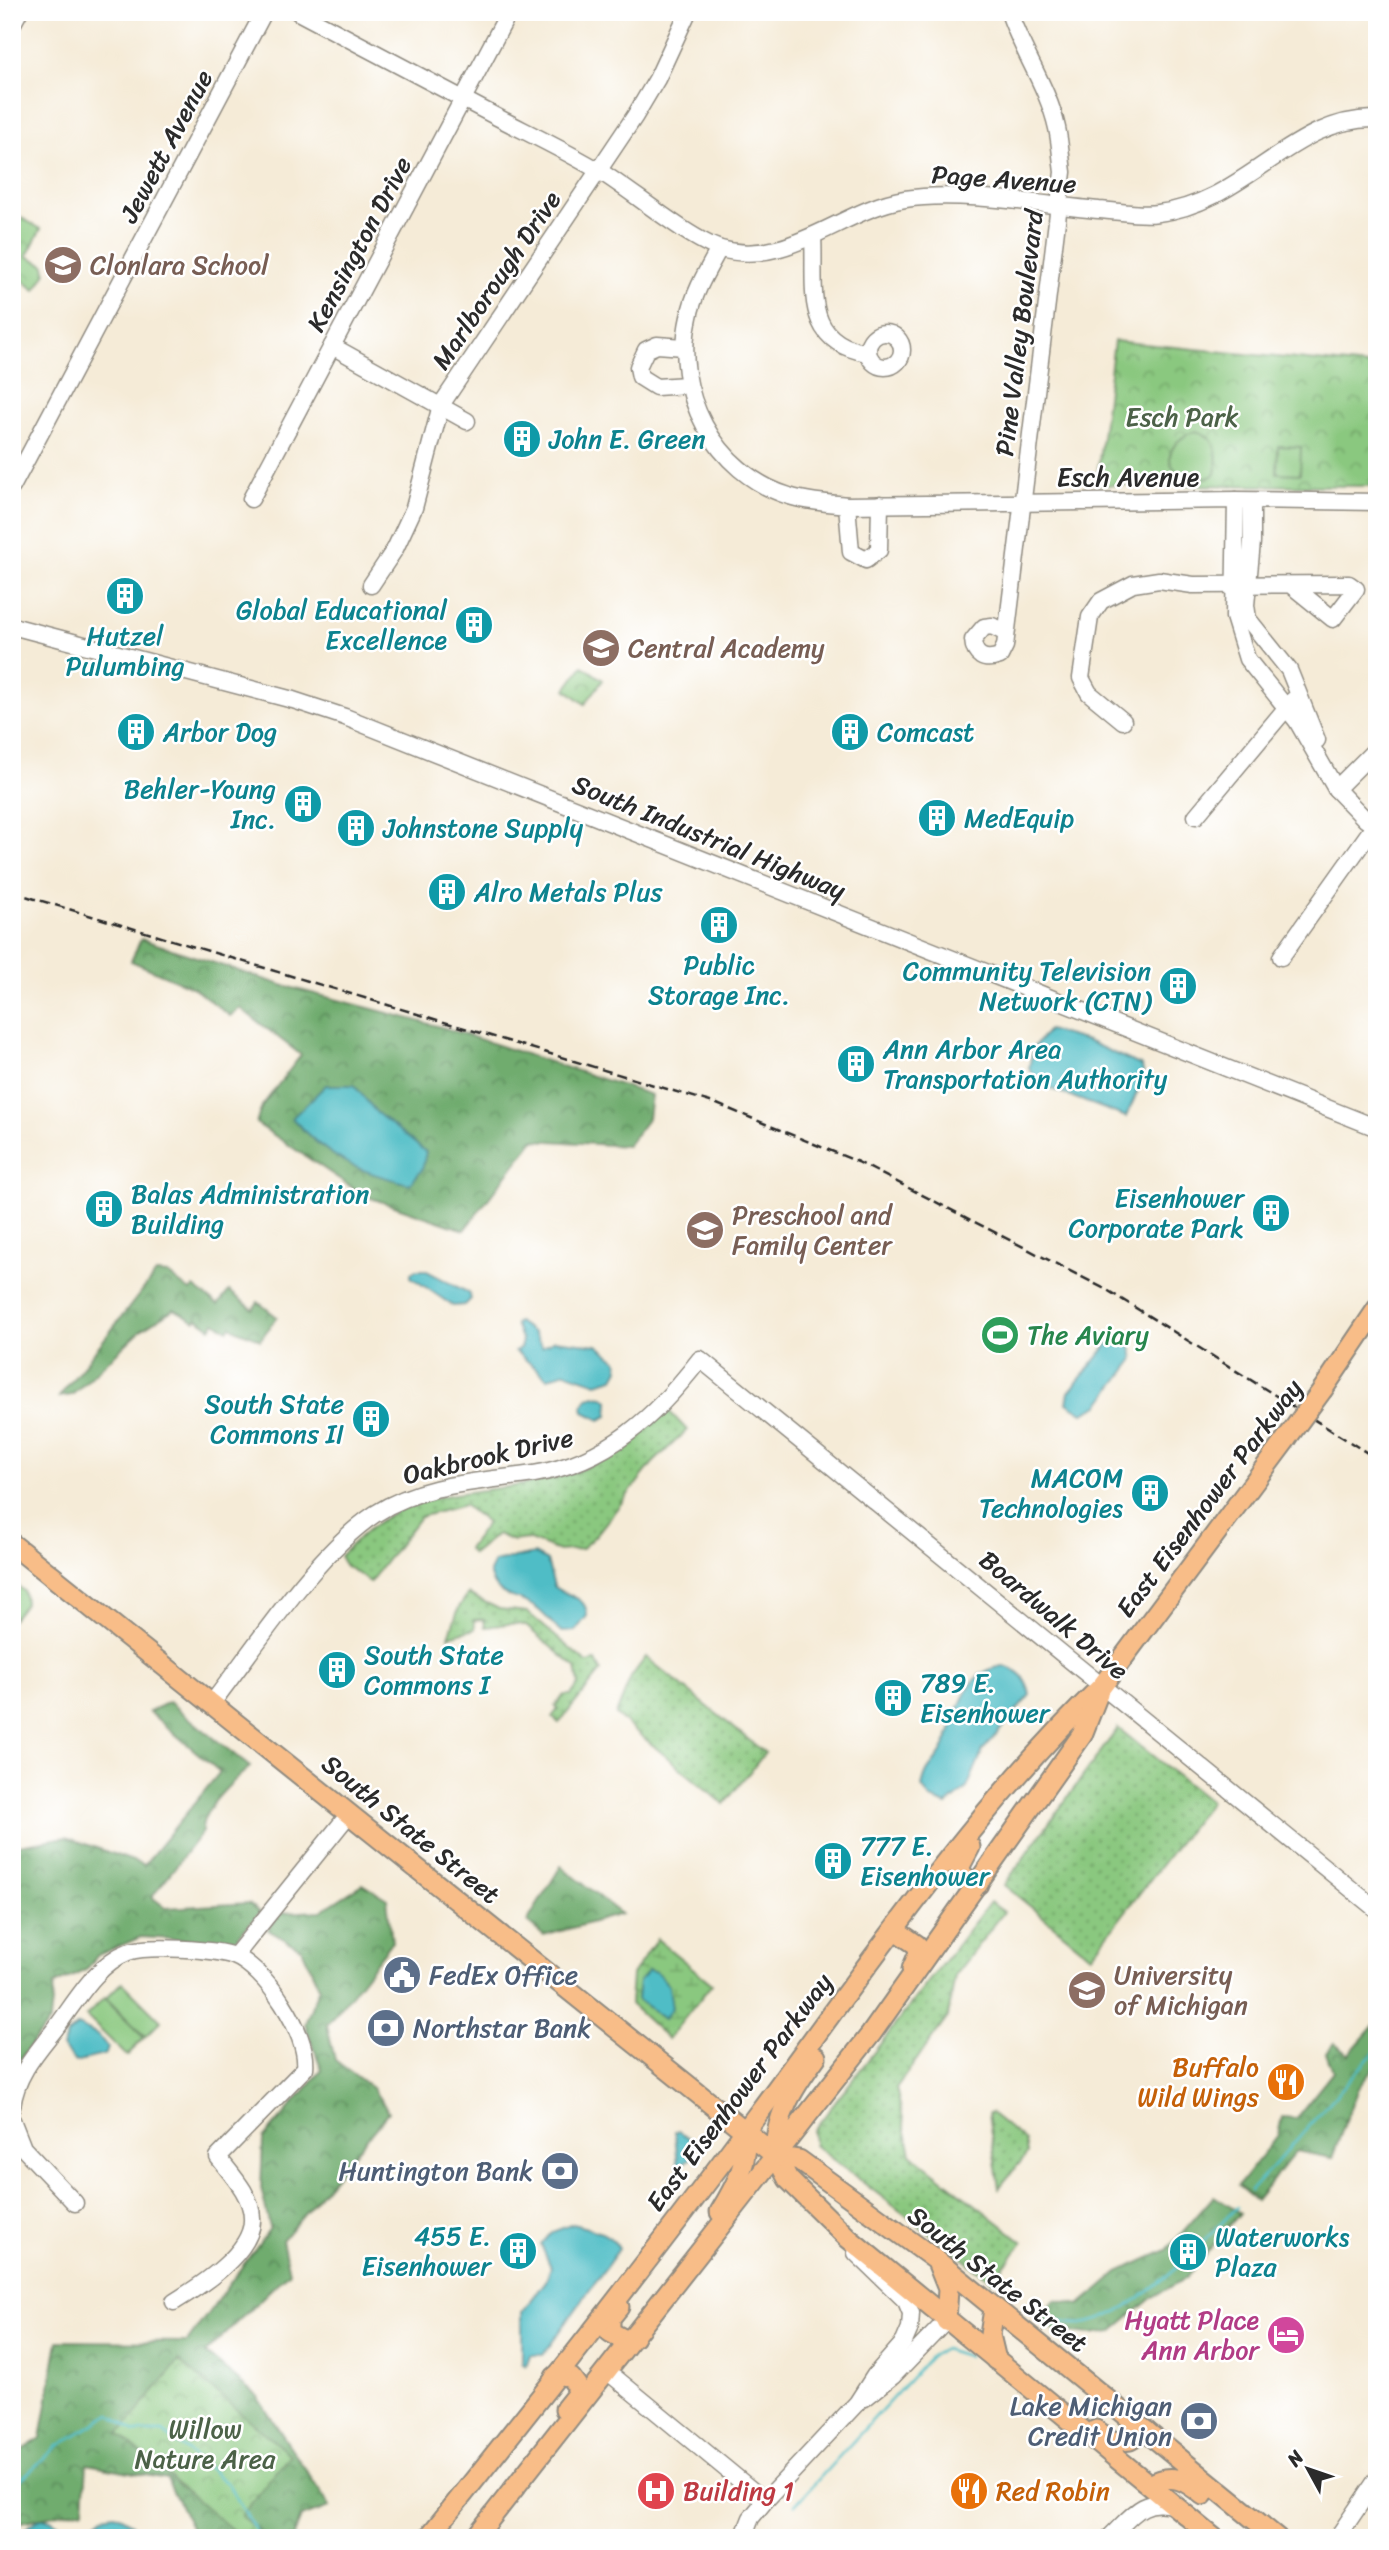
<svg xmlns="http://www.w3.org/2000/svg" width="1389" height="2550" font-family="Sriracha,sans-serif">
<defs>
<pattern id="grass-dots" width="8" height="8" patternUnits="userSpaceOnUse" patternTransform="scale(1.75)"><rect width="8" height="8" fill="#8ac87f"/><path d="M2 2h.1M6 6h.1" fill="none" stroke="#71a368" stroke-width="1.8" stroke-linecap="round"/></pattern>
<pattern id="forest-crowns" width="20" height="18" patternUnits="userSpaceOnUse" patternTransform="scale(1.75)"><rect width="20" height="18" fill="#6fac6e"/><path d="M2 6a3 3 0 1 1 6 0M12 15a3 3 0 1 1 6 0" fill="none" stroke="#5b8c5b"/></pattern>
<pattern id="wetland-marsh" width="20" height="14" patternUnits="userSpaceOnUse" patternTransform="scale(1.75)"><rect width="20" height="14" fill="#8ac87f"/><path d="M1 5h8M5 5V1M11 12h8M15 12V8" fill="none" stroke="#71a368"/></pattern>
<pattern id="park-crowns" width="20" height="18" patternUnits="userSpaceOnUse" patternTransform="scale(1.75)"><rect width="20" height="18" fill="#8ac87f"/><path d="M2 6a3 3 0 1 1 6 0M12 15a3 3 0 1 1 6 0" fill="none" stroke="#71a368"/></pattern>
</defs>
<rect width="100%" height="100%" fill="#fff"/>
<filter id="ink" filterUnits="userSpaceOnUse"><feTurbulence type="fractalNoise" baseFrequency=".0143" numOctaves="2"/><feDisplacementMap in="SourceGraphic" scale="14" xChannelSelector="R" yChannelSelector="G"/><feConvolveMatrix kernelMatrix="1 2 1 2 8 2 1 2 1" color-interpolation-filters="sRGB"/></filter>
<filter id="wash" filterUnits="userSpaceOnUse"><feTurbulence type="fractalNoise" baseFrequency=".00686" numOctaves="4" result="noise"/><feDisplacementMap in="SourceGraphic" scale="28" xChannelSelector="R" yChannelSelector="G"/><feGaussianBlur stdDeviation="1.57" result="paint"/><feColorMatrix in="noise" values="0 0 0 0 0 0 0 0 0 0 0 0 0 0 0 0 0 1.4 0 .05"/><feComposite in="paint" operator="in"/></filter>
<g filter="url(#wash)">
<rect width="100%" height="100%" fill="#f5ebd7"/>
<g fill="url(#grass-dots)" stroke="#5a7a55" stroke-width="2">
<path d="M667,1409l20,21 -34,33 -57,72 -15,14 -22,2 -32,-12 -14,2 -16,-7 -25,20 -4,-5 19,-26 -23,-18 -44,12 -50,65 -25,-17 -5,-9c19,-19 38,-37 63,-48 44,-18 91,-17 136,-26 50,-10 94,-36 128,-73z"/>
<path d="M468,1594l31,15 28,3 60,51 9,-2 5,10 -42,52 -7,-6 6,-8 -3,-3 9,-11h7l8,-11 -3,-16 -50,-42c-14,-5 -27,0 -41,1l-1,-8 -10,1 1,9 -26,7 10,-29z"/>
<path d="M646,1657l119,96 -41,51 -108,-89 15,-38z"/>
<path d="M1118,1728l92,74 -119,154 -87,-71z"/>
<path d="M990,1902l14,10 -49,63 -7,42 -52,71 15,66 112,88 -31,39 -178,-136 -1,-14z"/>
<path d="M991,2113l34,28 2,13 -28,34 -11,-74z"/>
</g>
<g fill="url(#forest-crowns)" stroke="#4d6c4c" stroke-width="2">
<path d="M141,939l144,47 160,42 206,67 -3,23 -21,28 -93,-6 -70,90 -99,-34 -109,-73 6,-17 39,-51 -61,-47 -10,8 -36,-28 -63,-27z"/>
<path d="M156,1273l12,1 22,17 4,-4 24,18 11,-14 24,18 5,-7 19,15 -17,23c-10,-7 -20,-6 -29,-14l-3,4 -13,-8 -4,6 -14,-10 -2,3 -21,-12 -33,21 -69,65 -13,2z"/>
<path d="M169,1702l81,65c-16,13 -50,43 -48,65l-50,65 14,11 83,-5 11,9 -27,31 -92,-6 -43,18 -12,15 -32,15 -4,35 -38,50v-224l54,-9 78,28 76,-93 -71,-60z"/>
<path d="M561,1866l60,48 -77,22 -17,-14z"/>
<path d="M363,1884l24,15 5,43 -65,83 8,35 37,28 17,24 -107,128 7,32 -84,81 51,42 74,112 -29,10 -8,21h-97l-29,-59 -80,-15 -3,45 -63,13 -9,9v-75l29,-18 17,-97 129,1 83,-114 -9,-40 2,-49 59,-69 -17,-46 14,-37 -17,-38 -34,-19 13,-17 40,-2z"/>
<path d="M1377,2022v42l-19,24 -26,70 -36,-7 -40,50 -18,-15 40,-51 4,-18 14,1 37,-46 -7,-19 8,-10 14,12z"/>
<path d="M1214,2196l26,17 -54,65 -33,19 -41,34 -20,3 -37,-3 -14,-15 14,-16 25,5 38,-33 49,-22z"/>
</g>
<path fill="url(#wetland-marsh)" stroke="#5a7a55" stroke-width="2" d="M657,1939l55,45 -44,55 -38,-35 2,-29z"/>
<g fill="url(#park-crowns)" stroke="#5a7a55" stroke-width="2">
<path d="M13,213l28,16 -14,27 18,9 1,8 -11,17 -23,-18z"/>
<path d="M1114,341l263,26v119l-281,-1z"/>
<path d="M583,666l20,14 -18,24 -19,-15z"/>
<path d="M179,2361l111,94 -49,61 26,22h-25l-123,-104z"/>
</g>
<g fill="#8ac87f" stroke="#5a7a55" stroke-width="2">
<path d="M1196,431c21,5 23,24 19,43l-7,4 -27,-4c-24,-15 -4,-38 15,-43z"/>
<path d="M1278,446l23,1 -1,27 -23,-1z"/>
<path d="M12,1582l12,9 1,13 -13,16z"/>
<path d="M122,1982l39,39 -16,16 -39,-39z"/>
<path d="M104,1998l40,40 -17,18 -41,-40z"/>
</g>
<g fill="#4fbdc6" stroke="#3d7478" stroke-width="2">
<path d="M1048,1030l39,11 55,25 2,11 -18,40 -80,-30 -13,-10 -4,-9 4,-20z"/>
<path d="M326,1085h28l22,27 50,40 -4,18 -12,14c-52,-12 -82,-25 -118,-66z"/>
<path d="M416,1270h9l44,23 2,6 -6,6 -12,1 -42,-29v-4z"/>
<path d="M518,1322l16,11 8,14 12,-7 43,5 20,15 2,9 -5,9 -17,5 -32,-11 -17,6 -33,-27 5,-3 2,-7 -7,-17z"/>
<path d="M1115,1336l16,10 3,13 -35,46 -16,8 -16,-10 2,-11z"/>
<path d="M595,1396l9,1 5,5 -1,14 -8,4 -16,-8 -1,-6 5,-8z"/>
<path d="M534,1554l13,7 7,25c12,11 33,9 33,30l-12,15 -13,1c-10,-7 -16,-17 -26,-24 -19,-14 -40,-7 -47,-36l5,-10z"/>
<path d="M1004,1666c16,5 23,12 26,29l-47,55 -16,38 -20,17 -17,-6 -8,-12c4,-19 8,-18 18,-33 21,-32 16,-82 64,-88z"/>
<path d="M648,1970l9,2 12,14 3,22 -8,11 -27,-20 2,-18z"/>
<path d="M78,2025l21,11 9,12 -4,7 -29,7 -13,-15 5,-12z"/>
<path d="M678,2131l12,7 5,9 -4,11 -13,8 -3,-34z"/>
<path d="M573,2224c17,5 38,8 46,25l-76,106h-13l-4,11 -4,-3v-51l24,-31 5,-14 -10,-22 11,-13z"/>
<path d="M114,2514c13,4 22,10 24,24h-124c8,-5 16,-15 24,-18 17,-7 24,16 41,15l24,-19z"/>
</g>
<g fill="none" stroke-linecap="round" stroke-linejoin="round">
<g stroke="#4fbdc6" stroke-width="2.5">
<path d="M1251,2191l126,-142"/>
<path d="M1049,2320c10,1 23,5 33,4 52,-6 120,-81 155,-117"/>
<path d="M12,2487l46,-41 52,-32 25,18h28l65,52 32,54"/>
<path d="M795,2505l136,-149 13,-7 23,7"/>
</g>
</g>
</g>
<g filter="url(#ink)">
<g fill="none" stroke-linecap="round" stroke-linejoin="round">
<defs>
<g id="minor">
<path d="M298,12c66,35 132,70 199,105 35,18 71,35 104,55 31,19 89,68 120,77 67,19 121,-40 184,-50 54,-9 138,6 194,11 20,1 40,6 59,3 87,-10 135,-97 219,-94"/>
<path d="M12,25l7,-13"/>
<path d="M813,236c3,53 -12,106 55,117"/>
<path d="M719,249c-12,22 -25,43 -30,68 -17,73 25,156 100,179 18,6 38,7 58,9l389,-5 141,2"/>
<circle cx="885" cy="350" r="17"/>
<path d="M332,346l135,75"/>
<path d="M684,347l-27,-2 -11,5 -8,17 2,10 16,10 31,-2"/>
<path d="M12,487l252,-475"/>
<path d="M251,499l258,-487"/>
<path d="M1236,500l-2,117 13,42 50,62 39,68 29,30 12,8"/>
<path d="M1252,501v41l-6,63 2,14 41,51 28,70"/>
<path d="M847,505l4,47 15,8 13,-10 1,-46"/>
<path d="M371,585l24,-36 19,-41 27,-103 194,-289 22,-37 31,-67"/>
<path d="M12,626l281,74 52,17 1032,411"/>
<path d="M1004,632l-12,-6 -8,1 -11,13c1,16 11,22 27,16l5,-10 58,-474c-2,-15 -3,-30 -6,-44 -9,-41 -35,-76 -48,-116"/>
<path d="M1123,721l-34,-28 -8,-15 9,-61 11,-16 32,-17 26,-4 34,5 156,-1 7,5 -23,30 -42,-34"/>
<path d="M1336,789l41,-41"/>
<path d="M1196,816l97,-116"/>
<path d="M1281,957l96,-135"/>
<path d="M212,1703c45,-58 103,-149 163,-189 48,-31 104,-32 159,-40 73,-12 122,-58 166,-115l677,551"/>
<path d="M235,1956l114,-142"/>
<path d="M12,2107c4,-32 24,-54 43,-78 20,-26 41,-65 73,-77 19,-7 87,-3 106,4 31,12 75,78 71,112l-87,89c13,17 34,38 34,61 2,34 -52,68 -78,84"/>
<path d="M12,2120l11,28 52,55"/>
<path d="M607,2371l158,130"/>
<path d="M865,2398l28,-22 53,-55"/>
<path d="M1110,2537c21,-20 33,-41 64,-31"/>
<path d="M743,2538l8,-20 14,-17 92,-98 18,-28 29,-33 6,-14 1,-15 -5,-12 -50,-48"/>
<path d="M1337,2538l40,-59"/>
</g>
<g id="major">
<path d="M1323,1389l54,-80"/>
<path d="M12,1544l764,612 12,23 60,59 366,300"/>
<path d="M970,1847l-11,21 5,9 14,7"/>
<path d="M895,1930l22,15 2,8 -7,16"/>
<path d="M776,2156l23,4 137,100 341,278"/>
<path d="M776,2156c-3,-38 18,-69 40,-99"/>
<path d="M720,2212c15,-25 30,-51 25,-80"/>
<path d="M938,2264l10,25 -2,32"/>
<path d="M619,2307l-9,11v14l15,8 9,-3"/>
<path d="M994,2309l-4,26 6,25"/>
<path d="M555,2377l5,-4 11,5 6,8v8l-12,15"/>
<path d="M1096,2430l17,12 17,-2 16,-9"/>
<path d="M1150,2485c22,-13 35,-5 53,10"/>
<path d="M428,2538c113,-141 225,-282 332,-427 106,-143 214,-301 342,-425l185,-248"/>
<path d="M475,2538l396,-504 211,-299 16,-41"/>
</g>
</defs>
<use href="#minor" stroke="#908b81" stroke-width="19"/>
<use href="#major" stroke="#908b81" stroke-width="23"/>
<use href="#minor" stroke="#fff" stroke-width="16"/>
<use href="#major" stroke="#f8bd88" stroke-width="19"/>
<path stroke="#2b2b2b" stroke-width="2.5" stroke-dasharray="10 5" stroke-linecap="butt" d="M12,892l705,212 141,58 249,128 270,169"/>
<defs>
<path id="major-bridge" d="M1287,1438l36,-49"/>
</defs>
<use href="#major-bridge" stroke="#908b81" stroke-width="23" stroke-linecap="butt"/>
<use href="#major-bridge" stroke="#f8bd88" stroke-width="19"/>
</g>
</g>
<defs>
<symbol id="school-disc" viewBox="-11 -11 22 22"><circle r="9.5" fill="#8d6e63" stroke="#fff"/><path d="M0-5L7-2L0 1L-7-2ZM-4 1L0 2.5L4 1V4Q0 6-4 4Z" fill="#fff"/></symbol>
<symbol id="building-disc" viewBox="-11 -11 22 22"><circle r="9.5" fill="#0f9aa8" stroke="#fff"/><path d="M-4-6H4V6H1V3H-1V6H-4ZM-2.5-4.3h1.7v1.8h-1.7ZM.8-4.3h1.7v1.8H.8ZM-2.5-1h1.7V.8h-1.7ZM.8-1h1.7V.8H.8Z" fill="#fff"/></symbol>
<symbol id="stadium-disc" viewBox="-11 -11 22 22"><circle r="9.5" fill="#2e9e5b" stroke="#fff"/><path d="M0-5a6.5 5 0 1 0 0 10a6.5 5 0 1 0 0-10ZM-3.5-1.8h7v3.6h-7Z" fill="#fff"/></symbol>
<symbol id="civic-disc" viewBox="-11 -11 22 22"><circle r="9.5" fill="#5c6f8a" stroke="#fff"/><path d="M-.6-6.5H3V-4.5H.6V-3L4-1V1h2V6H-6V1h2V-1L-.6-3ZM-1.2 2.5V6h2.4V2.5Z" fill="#fff"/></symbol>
<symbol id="university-disc" viewBox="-11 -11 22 22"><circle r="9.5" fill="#8d6e63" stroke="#fff"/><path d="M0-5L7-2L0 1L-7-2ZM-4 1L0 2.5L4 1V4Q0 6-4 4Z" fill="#fff"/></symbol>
<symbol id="bank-disc" viewBox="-11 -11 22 22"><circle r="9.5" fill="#5c6f8a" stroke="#fff"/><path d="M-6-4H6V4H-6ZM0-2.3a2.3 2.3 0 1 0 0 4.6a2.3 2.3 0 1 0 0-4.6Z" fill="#fff"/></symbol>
<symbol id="restaurant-disc" viewBox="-11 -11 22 22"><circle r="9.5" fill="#e8710a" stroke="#fff"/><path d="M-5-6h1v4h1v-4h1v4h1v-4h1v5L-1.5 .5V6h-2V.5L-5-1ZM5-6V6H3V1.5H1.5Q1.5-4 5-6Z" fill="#fff"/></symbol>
<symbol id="hotel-disc" viewBox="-11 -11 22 22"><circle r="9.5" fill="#d1479c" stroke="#fff"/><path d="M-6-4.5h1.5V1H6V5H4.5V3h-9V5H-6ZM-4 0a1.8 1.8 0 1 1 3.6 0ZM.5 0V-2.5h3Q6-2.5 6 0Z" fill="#fff"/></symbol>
<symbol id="hospital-disc" viewBox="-11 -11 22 22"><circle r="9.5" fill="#e0444e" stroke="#fff"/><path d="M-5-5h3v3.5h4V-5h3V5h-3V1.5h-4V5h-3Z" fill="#fff"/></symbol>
</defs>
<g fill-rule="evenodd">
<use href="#school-disc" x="41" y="243" width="44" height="44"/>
<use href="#building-disc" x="500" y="417" width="44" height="44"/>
<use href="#building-disc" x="103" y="574" width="44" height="44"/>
<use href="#building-disc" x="452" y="603" width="44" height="44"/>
<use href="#school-disc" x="579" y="626" width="44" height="44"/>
<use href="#building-disc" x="114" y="710" width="44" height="44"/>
<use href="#building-disc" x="828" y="710" width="44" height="44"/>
<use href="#building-disc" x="281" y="782" width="44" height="44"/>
<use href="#building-disc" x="915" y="796" width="44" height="44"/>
<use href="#building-disc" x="334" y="806" width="44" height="44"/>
<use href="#building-disc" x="425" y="870" width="44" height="44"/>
<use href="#building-disc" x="697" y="903" width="44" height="44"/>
<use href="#building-disc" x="1156" y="964" width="44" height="44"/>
<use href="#building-disc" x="834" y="1042" width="44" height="44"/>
<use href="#building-disc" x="82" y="1187" width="44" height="44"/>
<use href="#building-disc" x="1249" y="1191" width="44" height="44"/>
<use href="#school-disc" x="683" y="1208" width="44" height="44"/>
<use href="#stadium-disc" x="978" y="1313" width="44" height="44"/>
<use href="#building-disc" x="349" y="1397" width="44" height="44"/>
<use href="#building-disc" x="1128" y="1471" width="44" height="44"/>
<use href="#building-disc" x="315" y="1648" width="44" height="44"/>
<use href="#building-disc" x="871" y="1676" width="44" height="44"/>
<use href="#building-disc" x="811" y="1839" width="44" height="44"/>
<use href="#civic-disc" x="380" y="1953" width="44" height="44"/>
<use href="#university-disc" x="1065" y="1968" width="44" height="44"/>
<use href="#bank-disc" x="364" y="2006" width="44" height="44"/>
<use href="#restaurant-disc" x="1264" y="2060" width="44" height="44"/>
<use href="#bank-disc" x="538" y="2149" width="44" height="44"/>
<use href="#building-disc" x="496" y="2229" width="44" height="44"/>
<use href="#building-disc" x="1166" y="2230" width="44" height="44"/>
<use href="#hotel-disc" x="1264" y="2313" width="44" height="44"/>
<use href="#bank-disc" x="1177" y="2399" width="44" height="44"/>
<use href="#hospital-disc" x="634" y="2469" width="44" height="44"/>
<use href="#restaurant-disc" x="947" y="2469" width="44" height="44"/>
</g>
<g text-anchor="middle" stroke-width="5" stroke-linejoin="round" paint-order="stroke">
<g font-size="26" fill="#2b2b2b" stroke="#fff">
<text transform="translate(166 146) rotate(-62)" y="9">Jewett Avenue</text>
<text transform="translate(1004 179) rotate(4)" y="9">Page Avenue</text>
<text transform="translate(359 244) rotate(-62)" y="9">Kensington Drive</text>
<text transform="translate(496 280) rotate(-56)" y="9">Marlborough Drive</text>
<text transform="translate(1019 333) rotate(-83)" y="9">Pine Valley Boulevard</text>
<text x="1128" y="486">Esch Avenue</text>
<text transform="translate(709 837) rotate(22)" y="9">South Industrial Highway</text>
<text transform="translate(488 1456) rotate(-13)" y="9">Oakbrook Drive</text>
<text transform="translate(1209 1498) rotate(-53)" y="9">East Eisenhower Parkway</text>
<text transform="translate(1054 1615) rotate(40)" y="9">Boardwalk Drive</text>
<text transform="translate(411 1829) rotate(39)" y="9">South State Street</text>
<text transform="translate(739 2092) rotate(-53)" y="9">East Eisenhower Parkway</text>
<text transform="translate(998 2279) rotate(38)" y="9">South State Street</text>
</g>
<g font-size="26" fill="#785e54" stroke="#fff" text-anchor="start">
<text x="90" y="274">Clonlara School</text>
<text x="628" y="657">Central Academy</text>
<text x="732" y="1224">Preschool and<tspan x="732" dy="30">Family Center</tspan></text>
<text x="1114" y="1984">University<tspan x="1114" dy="30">of Michigan</tspan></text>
</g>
<g font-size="26" fill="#4c6248" stroke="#fff">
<text x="1182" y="426">Esch Park</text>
<text x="205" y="2438">Willow<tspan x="205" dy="30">Nature Area</tspan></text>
</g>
<g font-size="26" fill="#0d838f" stroke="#fff" text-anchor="start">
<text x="549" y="448">John E. Green</text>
<text x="447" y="619" text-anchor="end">Global Educational<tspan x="447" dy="30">Excellence</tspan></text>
<text x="125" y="645" text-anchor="middle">Hutzel<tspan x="125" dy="30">Pulumbing</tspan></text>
<text x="163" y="741">Arbor Dog</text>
<text x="877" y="741">Comcast</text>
<text x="276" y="798" text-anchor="end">Behler-Young<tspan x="276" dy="30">Inc.</tspan></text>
<text x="964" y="827">MedEquip</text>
<text x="383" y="837">Johnstone Supply</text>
<text x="474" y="901">Alro Metals Plus</text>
<text x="719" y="974" text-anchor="middle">Public<tspan x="719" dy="30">Storage Inc.</tspan></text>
<text x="1151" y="980" text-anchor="end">Community Television<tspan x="1151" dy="30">Network (CTN)</tspan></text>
<text x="883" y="1058">Ann Arbor Area<tspan x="883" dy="30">Transportation Authority</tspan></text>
<text x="131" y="1203">Balas Administration<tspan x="131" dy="30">Building</tspan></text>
<text x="1244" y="1207" text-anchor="end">Eisenhower<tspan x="1244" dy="30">Corporate Park</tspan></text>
<text x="344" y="1413" text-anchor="end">South State<tspan x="344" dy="30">Commons II</tspan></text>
<text x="1123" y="1487" text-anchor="end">MACOM<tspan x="1123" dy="30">Technologies</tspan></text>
<text x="364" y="1664">South State<tspan x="364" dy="30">Commons I</tspan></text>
<text x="920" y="1692">789 E.<tspan x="920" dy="30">Eisenhower</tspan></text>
<text x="860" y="1855">777 E.<tspan x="860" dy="30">Eisenhower</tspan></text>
<text x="491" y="2245" text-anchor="end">455 E.<tspan x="491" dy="30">Eisenhower</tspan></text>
<text x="1215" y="2246">Waterworks<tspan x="1215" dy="30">Plaza</tspan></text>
</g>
<g font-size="26" fill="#27864d" stroke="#fff" text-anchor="start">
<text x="1027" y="1344">The Aviary</text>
</g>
<g font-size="26" fill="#4e5e75" stroke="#fff" text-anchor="start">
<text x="429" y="1984">FedEx Office</text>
<text x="413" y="2037">Northstar Bank</text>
<text x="533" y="2180" text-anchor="end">Huntington Bank</text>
<text x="1172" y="2415" text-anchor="end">Lake Michigan<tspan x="1172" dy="30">Credit Union</tspan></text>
</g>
<g font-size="26" fill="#c56008" stroke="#fff" text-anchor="end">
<text x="1259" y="2076">Buffalo<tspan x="1259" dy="30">Wild Wings</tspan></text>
<text x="996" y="2500" text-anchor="start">Red Robin</text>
</g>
<g font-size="26" fill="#b23c85" stroke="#fff" text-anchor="end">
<text x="1259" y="2329">Hyatt Place<tspan x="1259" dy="30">Ann Arbor</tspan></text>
</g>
<g font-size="26" fill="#be3a42" stroke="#fff" text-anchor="start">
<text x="683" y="2500">Building 1</text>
</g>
</g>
<rect width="1389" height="2550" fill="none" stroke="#fff" stroke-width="42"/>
<g transform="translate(1308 2469) rotate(310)" stroke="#ffffff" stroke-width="5" paint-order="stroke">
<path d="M0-5L12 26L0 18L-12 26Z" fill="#2b2b2b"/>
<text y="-10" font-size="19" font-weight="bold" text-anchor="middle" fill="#2b2b2b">N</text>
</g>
</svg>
